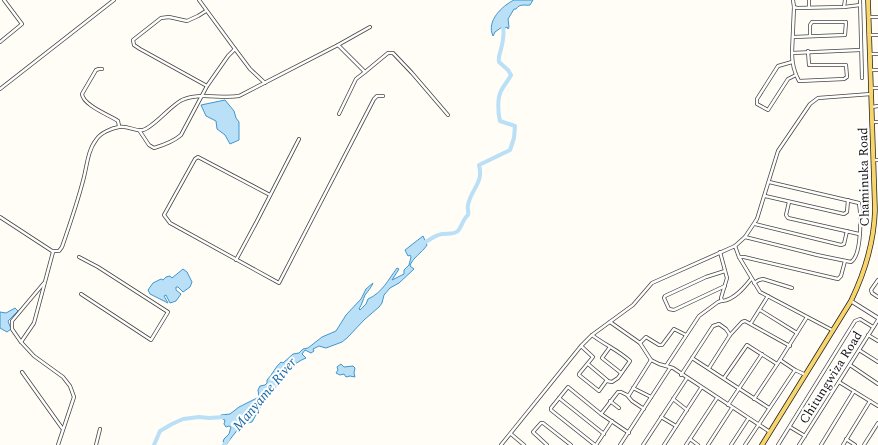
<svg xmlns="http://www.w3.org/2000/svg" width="878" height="445" font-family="Spectral,serif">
<rect width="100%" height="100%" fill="#fffdf5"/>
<g fill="#b9e0f7" stroke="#3f96cf">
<path d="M514,0h19l-3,5c-5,1 -10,-2 -14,4h-2l-6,10 1,8 -1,2 -1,-2 -2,1 -3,-1 -7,5 -2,4c-7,-15 9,-30 21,-36z"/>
<path d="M225,100l9,11 2,7 3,4v18l-9,4 -5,-9 -8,-6 -1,-8 -10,-5 -5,-11z"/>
<path d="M423,236l4,9c-5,8 -15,13 -17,21l4,3 -15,14 -9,5 -6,7 -2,8 -3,4 -15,13 -17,18 -5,4 -16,6 -7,-2 -6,3 1,2 -3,2 -6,-3 -3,4 4,4c-13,5 -24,17 -30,29 -2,4 -8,9 -11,12h-3l-5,4 4,3 -9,16 -10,2 -14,18 -1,2 -4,-2 1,-3 5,-5 2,-7 -2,-1 -3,1 -2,-3 1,-4 -4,-2v-3l9,-1 9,-7 20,-10 -1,-7 2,-4 5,-1 2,-2v-3c6,-6 8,-13 14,-18l2,1 10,-9 6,-1 4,-4 5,-1 14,-11 14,-6 10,-16 15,-16 5,-10 7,-6c-2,5 -5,8 -8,12 -2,5 -3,9 -6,14l1,1 6,-6 2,-5c14,-6 20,-19 29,-31l2,1 -7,11 12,-6v-4l5,-5 2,-8 -1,-2 -2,1 -3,-6z"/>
<path d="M183,269l4,3 5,10 -2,5 -7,5 -5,-5h-2v3l5,4 -5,7 -6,2 -4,-8 -2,1 4,7 -18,-9 -2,-4 5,-7 8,-4 2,1 3,-3 4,-1 2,2z"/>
<path d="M15,308l3,3 -10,10 3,8 -4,3 -7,-4v-16l6,1z"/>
<path d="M341,364l3,3 9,-1 2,2 -1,5 1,4 -5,-1 -4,1 -2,-3 -4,1 -4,-2 2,-3 -1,-3z"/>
</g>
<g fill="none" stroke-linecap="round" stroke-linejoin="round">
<g stroke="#b9e0f7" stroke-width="4">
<path d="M422,244c6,-3 13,-9 20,-10 6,-1 11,1 16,-3 4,-5 5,-12 10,-16 1,-4 -1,-6 0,-10 3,-16 16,-22 11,-40l31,-15 4,-12 1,-12 -15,-5c-2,-8 -3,-22 1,-30 3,-6 7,-10 10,-16l-3,-5 -9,-8c-1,-6 1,-8 2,-13 2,-7 4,-20 1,-26"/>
<path d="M154,445l6,-14 12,-7 11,-5 16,-2 10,1 16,-1"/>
<path d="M224,445l4,-6"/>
</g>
<defs>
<g id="minor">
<path d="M793,0l1,7 3,1 47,-1 16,-2"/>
<path d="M809,0v7"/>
<path d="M860,0l2,78"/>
<path d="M794,7l-2,46 68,-3"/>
<path d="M844,7l1,-7"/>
<path d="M206,11l-8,5 -11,5 -18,-4 -8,1 -28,22 1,5 6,4 67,37"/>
<path d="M869,17h9"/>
<path d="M869,35h9"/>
<path d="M793,37l52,-2 1,-13h-34l-2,3v11"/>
<path d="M0,42l22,-18 -18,-24"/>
<path d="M338,45l27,27 23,-19h5l19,20 36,42"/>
<path d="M235,49l15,20 15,14"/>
<path d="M792,53c0,10 2,19 7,28l45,-2 3,-2 -1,-12h-37l-1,-14"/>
<path d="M870,54h8"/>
<path d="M792,62l-14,4 -21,33v5l11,6 20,-31 8,-4"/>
<path d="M102,69h-3l-3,1 -14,24c1,11 27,21 36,27l1,5"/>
<path d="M871,70h7"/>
<path d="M871,88h7"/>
<path d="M0,89l114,-89"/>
<path d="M872,107l6,-1"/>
<path d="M339,114l17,-35 9,-7"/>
<path d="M872,122h6"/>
<path d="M139,130l10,15 5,3c10,-3 19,-6 27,-13l26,-49 21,-30 7,-7 -36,-49"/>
<path d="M873,160h5"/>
<path d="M270,195l-72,-38 -3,2 -31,56 6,8 109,60 95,-184 3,-3h6"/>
<path d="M765,196l79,18 3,-2 1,-12"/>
<path d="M789,202l-3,13 2,3 71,16"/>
<path d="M0,217l52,34h7l3,-4c8,-23 16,-46 22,-70 3,-12 4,-27 12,-37 4,-7 16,-12 23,-13 9,-2 16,5 24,3 11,-3 27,-24 39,-30 17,-8 39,-1 57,-4l99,-51 32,-18"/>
<path d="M755,224l86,21 3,-1 3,-13"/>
<path d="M745,237l12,-18 21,-68 32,-47 8,-6 53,-4"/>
<path d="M735,246l10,-9 72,18 34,7c11,-7 10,-47 8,-59l-90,-21"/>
<path d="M53,252l-19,71 -13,19 13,14 29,21 7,9 4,11 -16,48"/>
<path d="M720,252l7,26 -6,20 1,3c12,-1 22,-13 29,-22"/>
<path d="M79,257l19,10 70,45 -17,28 -70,-46"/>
<path d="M739,257h5l94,22 3,-3 4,-15"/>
<path d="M236,260l21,-39 42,-82"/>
<path d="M725,271l-19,6 -41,19 -1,2 5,11 5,1 51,-24"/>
<path d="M878,280l-7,10 1,3 6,4"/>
<path d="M754,283l5,-3 4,-1 29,9"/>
<path d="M760,310l37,23"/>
<path d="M610,322l30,21 11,17 8,4 14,4 97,64"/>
<path d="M751,323l17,-27"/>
<path d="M592,335c13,10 26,15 38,26l-12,17 -6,4 -5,-1"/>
<path d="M730,335l12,-13 3,-1 45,25"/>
<path d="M868,335l10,6"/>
<path d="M21,342l-9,-13v-8l32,-38"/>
<path d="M640,343l6,-6 13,8h3l12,-16 12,6"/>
<path d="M581,346l12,11 -14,17v1l20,16 8,-11 -19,-16"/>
<path d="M610,347l-8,11 19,15"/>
<path d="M859,350l19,12"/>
<path d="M692,358l77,50"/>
<path d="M780,360l27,-43"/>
<path d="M850,365l28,19"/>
<path d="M666,366l33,-50 19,-14 3,-1"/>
<path d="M795,370l11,5"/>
<path d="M22,372l40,56"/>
<path d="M681,375l32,-49 6,-2 7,5 4,6 -21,33"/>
<path d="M724,378l23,-33 30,19"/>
<path d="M839,382l39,24"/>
<path d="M633,388l18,9"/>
<path d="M627,395l5,6 12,8"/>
<path d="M559,398l45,36"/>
<path d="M673,399l14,11"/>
<path d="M610,401l9,7"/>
<path d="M728,405l34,-51"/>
<path d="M601,414l17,-22h3l6,3h2l22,-35"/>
<path d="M661,417l15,9"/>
<path d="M790,427l15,9"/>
<path d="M511,434l13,11"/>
<path d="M690,439l8,6"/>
<path d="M846,439l9,6"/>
<path d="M96,445l4,-16"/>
<path d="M501,445l80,-99 11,-11 41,-30 19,-22 83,-37 4,11 21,35 72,38"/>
<path d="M547,445l-13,-12 -1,-1 8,-9h2l28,22"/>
<path d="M595,445l-44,-35v-2l17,-21 33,27 28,19"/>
<path d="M596,445l16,-24"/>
<path d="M620,445l50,-77"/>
<path d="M643,445l44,-67"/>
<path d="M664,445l37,-57"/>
<path d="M686,445l31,-47"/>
<path d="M708,445l24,-37"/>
<path d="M731,445l17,-26"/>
<path d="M745,445l50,-75 -15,-10 -26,39"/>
<path d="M778,445l77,-124 5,-2 13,8"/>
<path d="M799,445l79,-125"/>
<path d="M821,445l33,-54"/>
<path d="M843,445l27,-44"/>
<path d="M864,445l14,-22"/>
</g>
<path id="tertiary" d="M851,301l27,17"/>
<path id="primary" d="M762,445l89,-144c14,-29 23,-59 24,-91l-7,-210"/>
</defs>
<use href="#minor" stroke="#444" stroke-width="4"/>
<use href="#tertiary" stroke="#444" stroke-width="4.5"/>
<use href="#primary" stroke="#222" stroke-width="5.5"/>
<use href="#minor" stroke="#fff" stroke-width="2.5"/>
<use href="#tertiary" stroke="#fff" stroke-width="3"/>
<use href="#primary" stroke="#f9d66b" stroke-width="4"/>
</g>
<g text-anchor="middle" stroke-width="4" stroke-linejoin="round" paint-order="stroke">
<g font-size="13" fill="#111" stroke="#fff">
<text transform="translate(863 177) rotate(-91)" y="5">Chaminuka Road</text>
<text transform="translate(830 377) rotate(-58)" y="5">Chitungwiza Road</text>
</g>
<g font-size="14" font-style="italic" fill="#1768a6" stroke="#fff">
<text transform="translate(264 394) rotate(-50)" y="5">Manyame River</text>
</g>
</g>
</svg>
